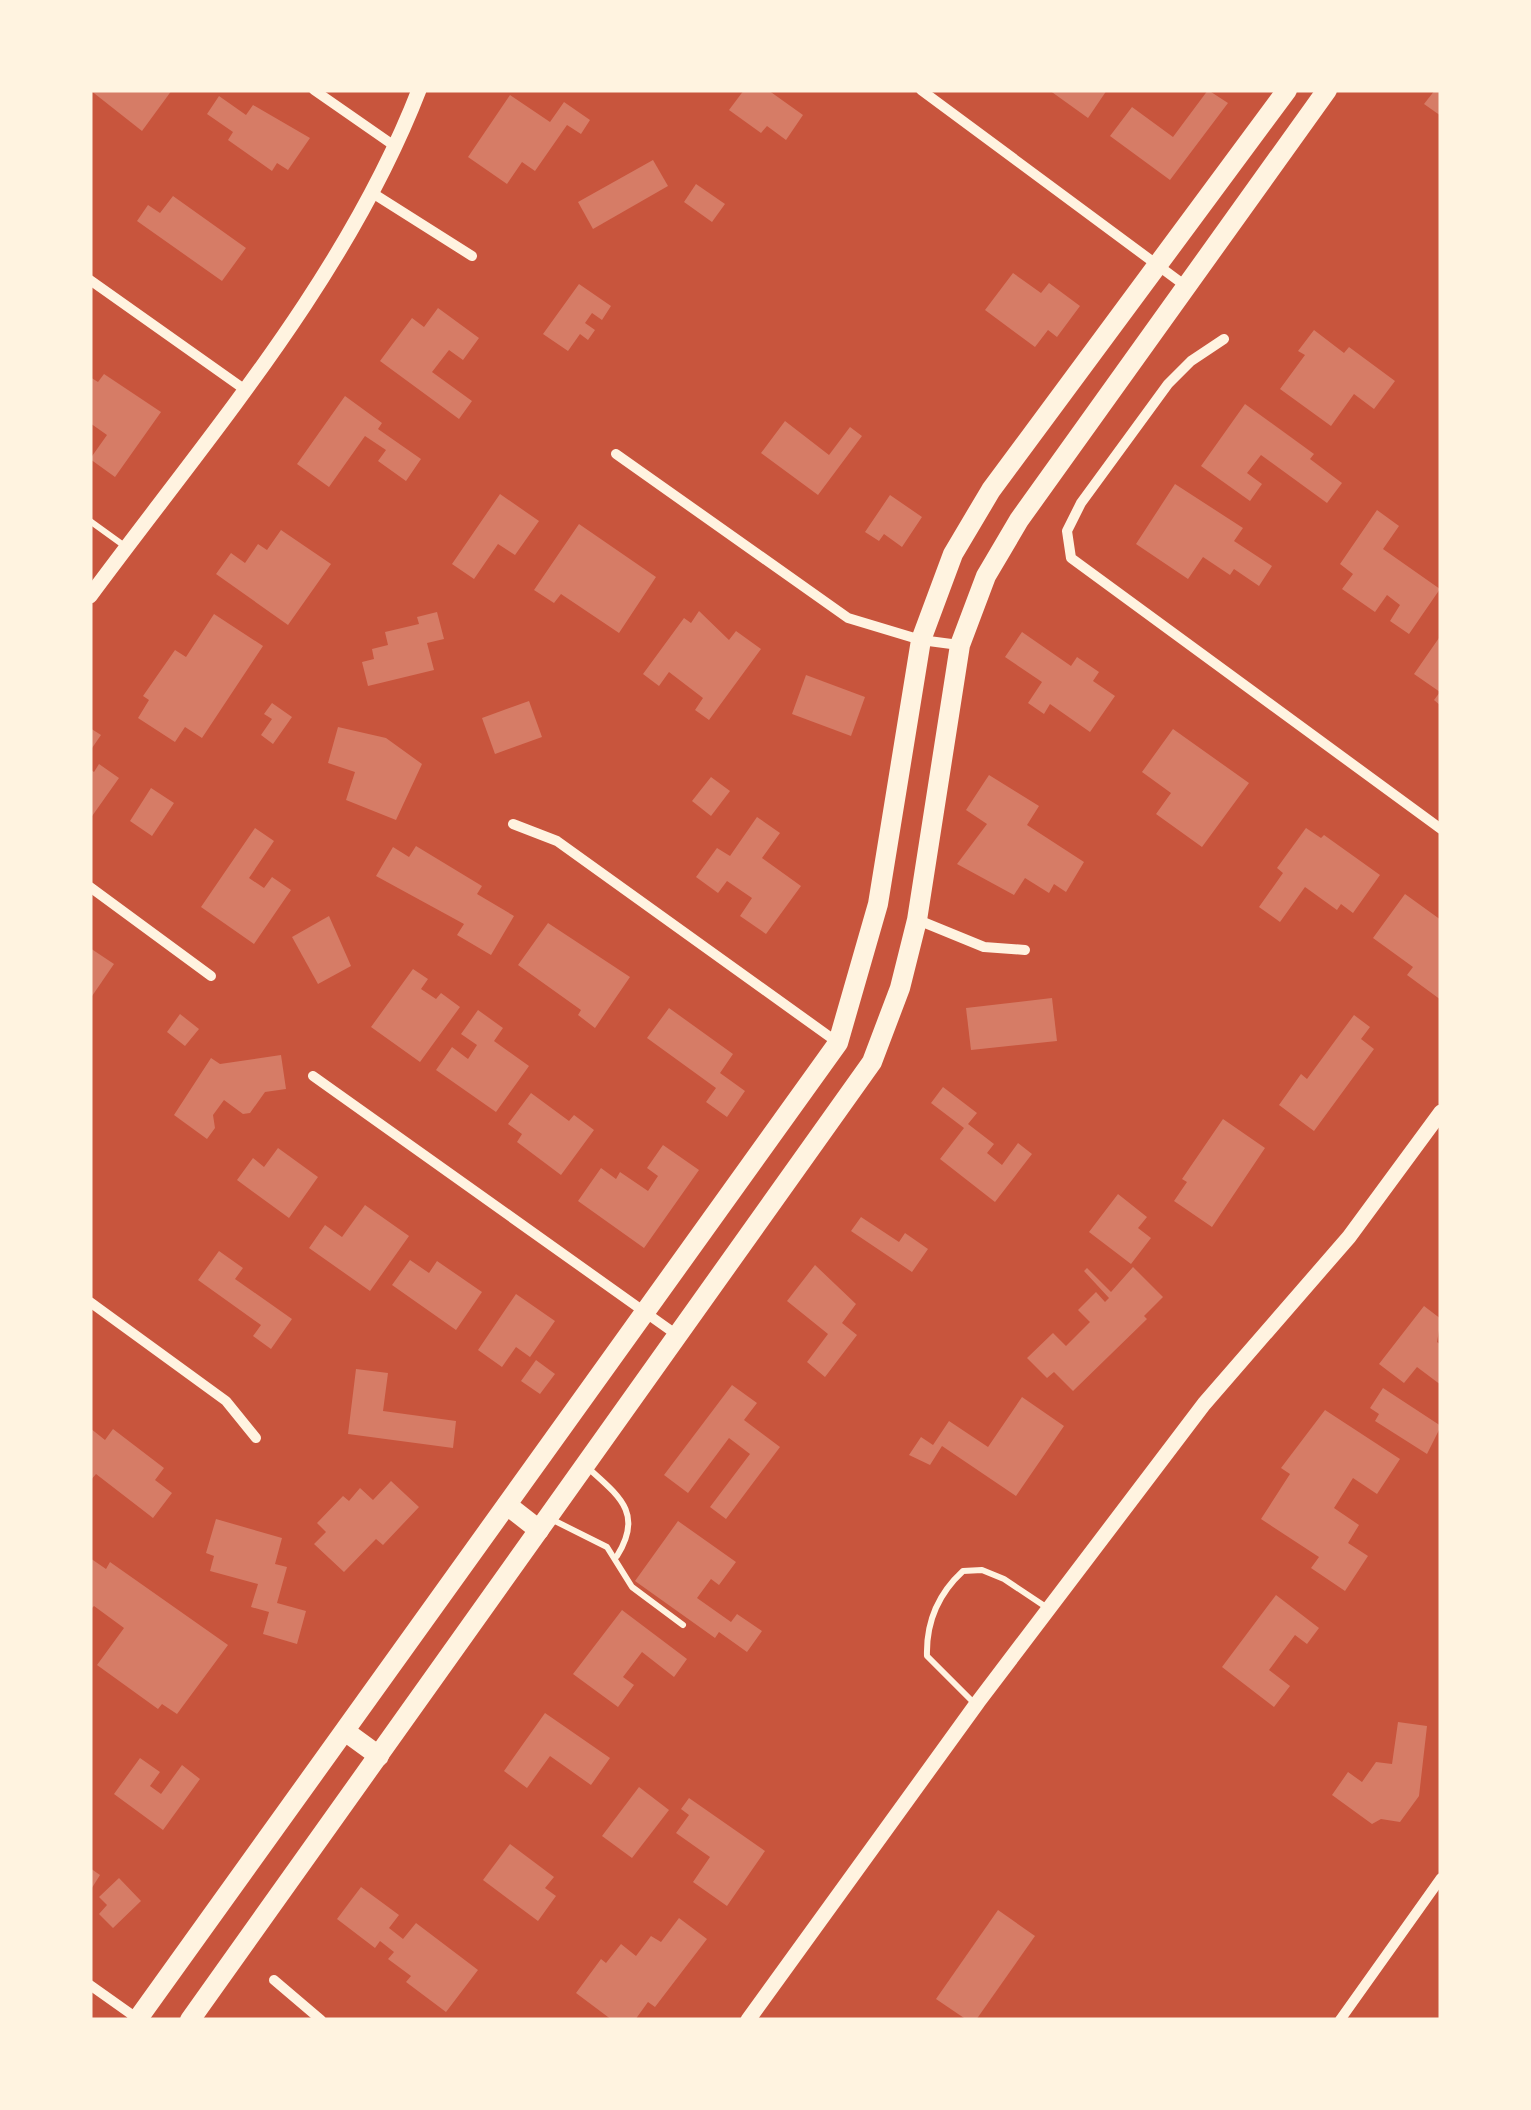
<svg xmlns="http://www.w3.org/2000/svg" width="1531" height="2110" font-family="'Golos Text',sans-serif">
<rect width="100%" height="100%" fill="#c8553d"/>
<g fill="#d67c66">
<path d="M90,90h82l-30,41z"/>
<path d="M744,90h24l35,25 -17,25 -19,-14 -6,7 -32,-23z"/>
<path d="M1049,90h58l-19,28z"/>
<path d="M1208,90l20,13 -58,77 -60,-44 22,-29 41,30z"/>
<path d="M1435,90h6v26l-17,-12z"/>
<path d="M510,95l40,27 14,-20 26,18 -9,14 -14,-9 -32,46 -13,-9 -15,22 -39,-27z"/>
<path d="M219,96l27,19 7,-10 57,33 -22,32 -11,-7 -5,8 -44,-31 5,-8 -26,-18z"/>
<path d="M653,160l15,26 -75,43 -15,-27z"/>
<path d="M696,184l29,20 -13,18 -28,-20z"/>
<path d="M173,196l73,52 -24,33 -85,-60 11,-16 12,8z"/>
<path d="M1013,273l28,20 8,-10 31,23 -23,31 -9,-7 -13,17 -50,-37z"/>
<path d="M579,284l32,22 -9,14 -10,-7 -7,10 10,7 -7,10 -8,-6 -12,17 -25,-17z"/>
<path d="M438,308l41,30 -16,22 -14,-10 -17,22 40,29 -13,18 -79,-58 32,-43 12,9z"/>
<path d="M1314,330l30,23 5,-6 46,34 -21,28 -20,-15 -23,32 -51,-37 25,-34 -7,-4z"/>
<path d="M104,374l57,38 -46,65 -25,-18 17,-24 -17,-12v-46l8,5z"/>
<path d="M345,396l37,27 -4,6 43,30 -15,22 -28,-20 8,-11 -21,-14 -36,51 -32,-23z"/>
<path d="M1245,404l69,50 -4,5 32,24 -15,20 -66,-48 -14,18 15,11 -12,17 -49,-35z"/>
<path d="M785,421l44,34 21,-28 12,9 -44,59 -57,-42z"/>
<path d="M1175,484l68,44 -9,13 38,25 -13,20 -25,-17 -4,6 -27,-18 -15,22 -52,-35z"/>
<path d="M500,494l39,27 -24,34 -17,-11 -24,35 -22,-15z"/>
<path d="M890,495l32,22 -20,30 -18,-13 -5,7 -14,-9z"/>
<path d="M1377,510l22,16 -16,23 57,40 -31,45 -19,-13 10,-16 -13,-10 -12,17 -33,-23 11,-15 -13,-10z"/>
<path d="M579,524l77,53 -37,56 -58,-39 -7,9 -20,-13z"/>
<path d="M281,530l50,34 -43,61 -72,-51 15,-21 14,10 13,-19 9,6z"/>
<path d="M699,611l30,29 7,-9 25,18 -52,71 -14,-10 8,-12 -34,-26 -10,14 -16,-12 41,-56 7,5z"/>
<path d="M437,612l7,27 -17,4 7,27 -66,16 -6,-24 12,-3 -2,-10 16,-4 -3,-13 34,-8 -2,-7z"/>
<path d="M214,614l49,32 -61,92 -17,-11 -10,15 -37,-24 11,-18 -6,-4 32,-46 11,7z"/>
<path d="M1022,632l49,34 6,-9 22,15 -6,9 22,15 -25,36 -40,-28 -6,10 -16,-11 14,-21 -37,-25z"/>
<path d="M1441,635v71l-7,-6 6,-8 -26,-18z"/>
<path d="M806,675l59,22 -14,39 -59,-22z"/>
<path d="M529,701l13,36 -47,17 -13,-36z"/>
<path d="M272,703l20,14 -19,27 -12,-9 11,-16 -8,-5z"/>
<path d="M338,727l48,11 36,26 -26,56 -50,-20 9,-28 -27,-9z"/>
<path d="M90,728l11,7 -11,16z"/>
<path d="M1173,729l76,54 -47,64 -46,-33 15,-21 -29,-21z"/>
<path d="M99,764l20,14 -29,41v-50l4,3z"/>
<path d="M989,775l50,31 -12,19 57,37 -18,30 -12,-8 -5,9 -24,-15 -11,17 -57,-31 30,-40 -21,-14z"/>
<path d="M711,777l19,14 -19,25 -19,-15z"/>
<path d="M151,788l23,15 -22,33 -22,-15z"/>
<path d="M757,817l23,16 -18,25 39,28 -35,48 -26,-18 12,-18 -25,-17 -9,12 -22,-16 21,-29 13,8z"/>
<path d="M255,828l19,13 -25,37 15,10 8,-11 19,13 -37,54 -53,-37z"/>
<path d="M1306,828l15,10 3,-3 56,40 -27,38 -12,-9 -4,6 -32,-23 -25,35 -21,-15 24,-34 -6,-5z"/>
<path d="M416,846l66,40 -5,8 37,22 -23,39 -34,-20 7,-11 -88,-48 17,-29 16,10z"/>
<path d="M1405,894l36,26v80l-34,-25 6,-8 -40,-29z"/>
<path d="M329,916l22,50 -33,18 -26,-47z"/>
<path d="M548,923l82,54 -35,51 -17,-13 3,-5 -63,-45z"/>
<path d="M90,948l24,16 -24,35z"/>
<path d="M413,969l15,10 -7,10 15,10 5,-6 19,14 -40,55 -49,-35z"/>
<path d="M1052,998l5,43 -86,9 -5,-42z"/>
<path d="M669,1008l64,46 -13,19 25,18 -18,26 -21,-15 10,-14 -69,-50z"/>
<path d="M478,1010l25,18 -9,13 35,25 -33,46 -60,-42 16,-23 16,12 9,-14 -16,-11z"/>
<path d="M180,1014l19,15 -14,17 -18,-14z"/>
<path d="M1354,1015l16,12 -9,12 13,10 -60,82 -35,-26 22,-31 6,5z"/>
<path d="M281,1055l5,34 -21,3 -15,21 -7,1 -19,-14 -11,15 2,13 -8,11 -33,-24 37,-57 9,6z"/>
<path d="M943,1087l34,26 -9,11 26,20 -7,9 15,12 16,-22 14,11 -37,48 -55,-43 24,-31 -33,-25z"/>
<path d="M531,1093l38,28 5,-6 20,15 -33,45 -44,-33 5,-8 -14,-10z"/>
<path d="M1223,1119l42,29 -53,79 -38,-26 13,-19 -5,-3z"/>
<path d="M663,1145l36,25 -55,78 -66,-47 23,-33 15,11 4,-7 28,19 10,-15 -11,-8z"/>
<path d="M278,1148l40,29 -29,41 -52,-38 16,-22 11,9z"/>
<path d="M1118,1194l29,23 -9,11 13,10 -20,26 -42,-32z"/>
<path d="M365,1205l44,31 -39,55 -61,-43 16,-23 17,12z"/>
<path d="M861,1217l38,25 6,-9 23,16 -16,23 -61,-41z"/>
<path d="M219,1251l24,17 -8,11 57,40 -21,30 -18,-13 8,-11 -63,-45z"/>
<path d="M410,1260l19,13 8,-12 45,31 -26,38 -64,-45z"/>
<path d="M815,1265l41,39 -14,19 15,12 -32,42 -18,-15 21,-28 -41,-33z"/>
<path d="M1133,1267l30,30 -19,19 3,3 -74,72 -19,-19 -7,6 -20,-20 26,-25 13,13 24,-24 -12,-12 18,-18 9,10 4,-4 -25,-27 3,-3 24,24z"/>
<path d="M516,1294l39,27 -25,36 -14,-10 -14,20 -24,-17z"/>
<path d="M1424,1306l17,13 -4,23 4,3v40l-24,-18 -13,16 -25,-19z"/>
<path d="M536,1360l19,14 -15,20 -19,-13z"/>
<path d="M356,1369l32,4 -5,38 73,10 -3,27 -105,-14z"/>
<path d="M732,1385l25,18 -13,17 36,27 -54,72 -16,-12 40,-53 -21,-16 -41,55 -24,-18z"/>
<path d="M1383,1388l58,38 -14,28 -52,-33 4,-7 -9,-6z"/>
<path d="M1022,1397l42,29 -48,70 -74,-50 -12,19 -21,-10 12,-18 12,8 16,-24 39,26z"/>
<path d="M1325,1410l75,49 -23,35 -24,-16 -19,30 25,17 -11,18 20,13 -23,35 -34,-23 8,-11 -58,-38 29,-45 -9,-6z"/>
<path d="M90,1428l15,12 8,-11 51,39 -9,12 17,13 -19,25 -57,-44 -6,7z"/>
<path d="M391,1481l28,26 -36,38 -7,-6 -32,33 -30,-28 12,-12 -9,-9 26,-27 6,5 11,-13 13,12z"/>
<path d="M216,1519l66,19 -7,26 12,3 -10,36 29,8 -9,33 -34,-10 6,-22 -18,-5 7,-23 -48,-13 4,-15 -8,-3z"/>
<path d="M678,1521l58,41 -17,23 -8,-6 -14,19 34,24 6,-8 25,17 -15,21 -28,-20 -4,6 -80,-57z"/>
<path d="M90,1558l16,11 4,-7 118,83 -51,69 -15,-10 -4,5 -61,-44 27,-37 -30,-22 -4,4z"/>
<path d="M1276,1595l43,33 -12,16 -12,-9 -26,35 21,16 -16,21 -52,-40z"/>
<path d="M622,1610l65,49 -13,18 -32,-25 -19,25 11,8 -16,22 -45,-33z"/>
<path d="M545,1713l65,45 -19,27 -41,-29 -23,32 -23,-17z"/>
<path d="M1398,1722l29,4 -8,70 -19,26 -19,-3 -9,5 -40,-29 16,-23 14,10 14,-20 16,2z"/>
<path d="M140,1758l20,14 -10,14 11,8 21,-29 18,14 -37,51 -49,-36z"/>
<path d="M639,1787l30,23 -37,48 -30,-22z"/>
<path d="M689,1798l76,53 -38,55 -34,-24 17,-25 -34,-24 13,-18 -8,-6z"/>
<path d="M510,1844l44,33 -9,11 11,8 -18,25 -55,-41z"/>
<path d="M90,1868l10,7 -10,16z"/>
<path d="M119,1878l22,23 -28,27 -14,-14 8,-9 -8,-8z"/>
<path d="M361,1887l38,28 -10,13 14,11 13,-16 62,47 -32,42 -40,-30 5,-6 -23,-17 6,-7 -14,-11 -5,7 -38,-29z"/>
<path d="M998,1910l37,26 -59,84h-9l-31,-21z"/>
<path d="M679,1918l28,21 -52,68 -7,-5 -13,18h-23l-36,-27 25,-34 5,4 15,-19 15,12 15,-20 10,6z"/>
</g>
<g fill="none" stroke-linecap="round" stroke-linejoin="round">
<g stroke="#fff3e0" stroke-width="6">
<path d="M90,521l36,26"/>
<path d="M587,1467c32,29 57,46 30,89"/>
<path d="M553,1520l54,27 25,40 51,38"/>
<path d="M975,1704l-48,-48c-1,-34 11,-62 36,-85l19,-1 22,9 42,28"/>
</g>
<g stroke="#fff3e0" stroke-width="10">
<path d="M314,90l82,57"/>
<path d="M921,90l266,197"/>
<path d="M374,194l98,62"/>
<path d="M90,280l154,109"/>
<path d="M1224,339l-33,22 -23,23 -87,119 -14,28 4,27 370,271"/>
<path d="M616,454l232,164 73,22 38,5"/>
<path d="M513,824l44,17 280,201"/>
<path d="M90,887l121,89"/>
<path d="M918,920l66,27 41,3"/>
<path d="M313,1076l364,259"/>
<path d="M90,1302l136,99 30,37"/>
<path d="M274,1980l47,40"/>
<path d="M90,1985l48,34"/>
<path d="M1340,2020l101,-142"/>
</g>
<g stroke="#fff3e0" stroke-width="15">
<path d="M90,596c119,-161 256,-318 329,-506"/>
<path d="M748,2020l230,-318 226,-298 145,-167 92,-125"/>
</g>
<g stroke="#fff3e0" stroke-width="20">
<path d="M507,1505l32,25"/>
<path d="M346,1732l33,24"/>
<path d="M137,2020l701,-977 40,-139 43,-264 32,-86 38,-64 296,-400"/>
<path d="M190,2020l682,-958 28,-74 17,-68 43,-275 26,-69 33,-56 308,-430"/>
</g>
</g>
<rect width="1531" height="2110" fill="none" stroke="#fff3e0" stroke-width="185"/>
</svg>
